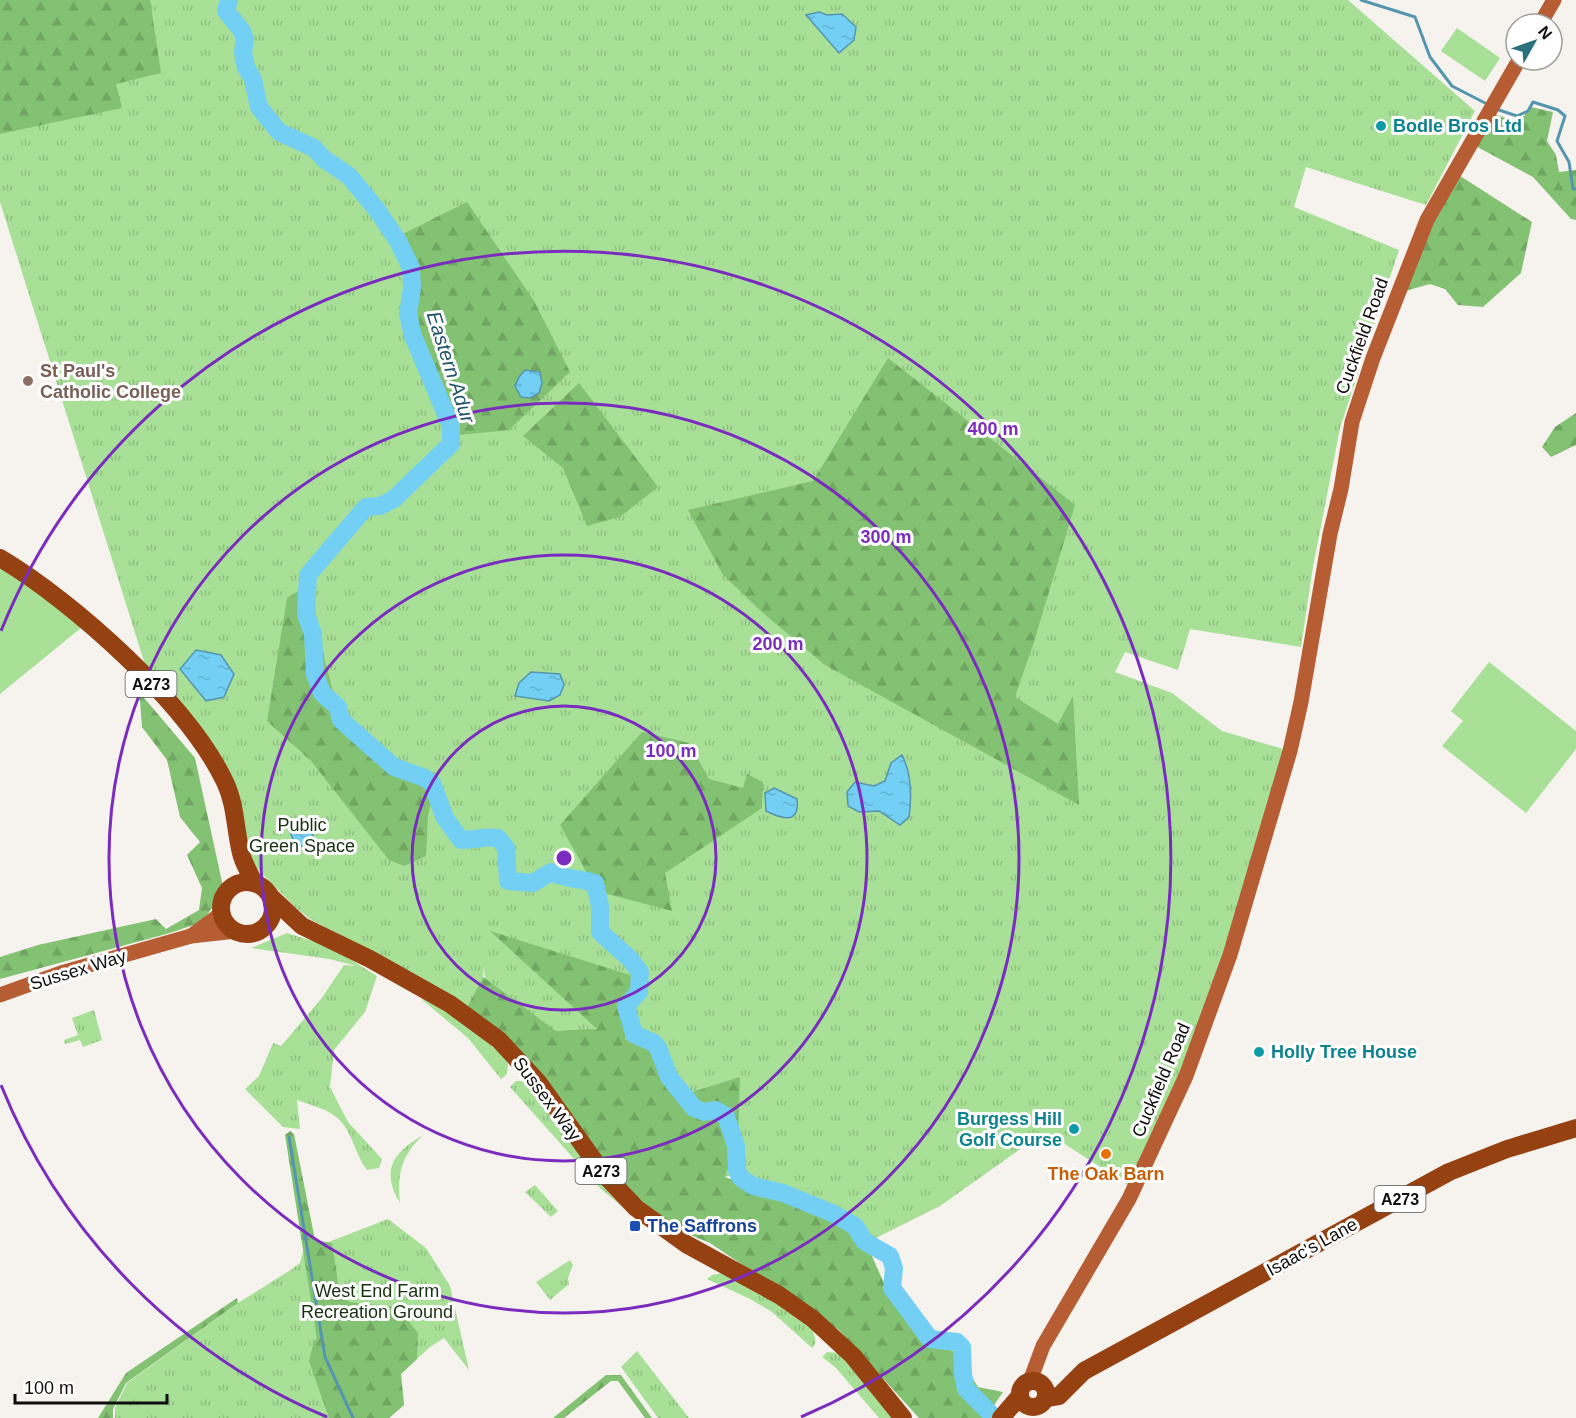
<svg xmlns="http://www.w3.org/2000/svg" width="1576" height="1418" font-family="Arial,sans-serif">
<defs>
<pattern id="grass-tufts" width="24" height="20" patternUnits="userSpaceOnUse" patternTransform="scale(1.5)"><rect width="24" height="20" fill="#a8e098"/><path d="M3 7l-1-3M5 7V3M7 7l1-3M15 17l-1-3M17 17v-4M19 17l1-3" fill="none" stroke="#8fbf82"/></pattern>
<pattern id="forest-firs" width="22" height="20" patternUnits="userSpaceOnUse" patternTransform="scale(1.5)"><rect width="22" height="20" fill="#83c272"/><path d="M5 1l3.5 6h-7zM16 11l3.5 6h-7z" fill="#70a662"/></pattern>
<pattern id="water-ripples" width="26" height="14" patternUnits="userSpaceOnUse" patternTransform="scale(1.5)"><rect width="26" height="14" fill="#73d0f4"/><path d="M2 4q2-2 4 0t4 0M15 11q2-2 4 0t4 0" fill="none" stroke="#62b1d0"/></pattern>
</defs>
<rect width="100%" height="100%" fill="#f6f3ef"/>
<g fill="url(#grass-tufts)">
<path d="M0,0h1348l127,111 -49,94 -120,-38 -12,40 105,43 -59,178 -27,139 -12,80 -111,-18 -12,41 -53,-18 -10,20 57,21 50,38 68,20 -60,204 -96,234 -80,-52 -21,3 -93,66 -64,32 -143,-63 -9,2 -239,-197 -1,-14 -1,11 -16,30 -157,-88 -15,-12 -51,-52 -16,-69 -81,-115 -147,-469z"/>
<path d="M287,933l42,13 48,30 -12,36 -31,38 -4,37 18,35 34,37 -3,9 -12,2c-11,-14 -14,-34 -24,-46 -10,-14 -30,-18 -46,-24l3,29 -17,-2 -38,-38 14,-13 14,-33 8,3 40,-47 23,-34 13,1 -28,-7 -78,-11z"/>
<path d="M420,998l33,16 51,42 4,8 -1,10 -6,5 -33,-41z"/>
<path d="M94,1010l8,30 -19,7 -3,-7 -15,4 -1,-4 14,-5 -6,-17z"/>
<path d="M516,1081h7l9,5 94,124 -26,-22 -90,-101z"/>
<path d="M423,1135c-22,21 -26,39 -23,68 -19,-32 -8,-50 23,-68z"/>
<path d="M535,1185l23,26 -7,6 -26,-25z"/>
<path d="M388,1219l38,29 24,38 19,84 -25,-32 -14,9 -29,27 3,31 -15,13h-274v-10l12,-25 111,-80 54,-34 8,-6 3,-11z"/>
<path d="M570,1260l3,5 -5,13 1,6 -19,16 -14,-18z"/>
<path d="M722,1273l39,20 51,36c3,8 6,13 0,19l-40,-36 -22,-13 -43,-20 5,-4z"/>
<path d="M637,1351l52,67h-31l-37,-51z"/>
<path d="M827,1352l12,1 53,65h-13l-43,-50 -14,-11z"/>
</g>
<g fill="url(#forest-firs)">
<path d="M0,0h150l11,73 -45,11 6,24 -122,26z"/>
<path d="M1531,107l22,5 -6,29 9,14 3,17 17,-2v50l-5,-1 -38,-42 -63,-34 20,-30 29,9z"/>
<path d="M1454,172l78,50 -11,51 -38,34 -25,-2 -13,-16 -15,-5 -32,9z"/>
<path d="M467,202l67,99 36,71 -61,58 -61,6 -39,-107v-75l-14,-16z"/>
<path d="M888,358l187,147 -41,137 -19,55 43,27 15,-28 6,109 -254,-140 -62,-52 -40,-38 -35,-65 125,-29z"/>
<path d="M579,383l79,104 -38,30 -33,9 -24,-58 -40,-32z"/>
<path d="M1576,413v32l-25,12 -9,-10 13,-20z"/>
<path d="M310,583l15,78 16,59 53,47 44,6 -10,43 -2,40 -22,10 -15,-6 -78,-99 -44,-40 20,-123z"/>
<path d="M134,686l61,72 29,133 -22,31 -32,11 -170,46v-22l38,-12 118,-26 10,10 33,-19 3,-22 -15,-33 13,-13 -20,-25 -13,-57 -25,-33 -2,-26z"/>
<path d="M642,732l47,11 20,36 34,9 4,-14 16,8 -1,26 -97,65 7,38 -72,-19 -4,-3 -36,-64z"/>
<path d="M490,931l153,48 -18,61 36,3 25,51 54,-17 -2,63 -13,37 60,23 46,12 33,26 19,43 52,67 21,3 22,36 25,5 -18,26h-66l-80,-88 -129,-87 -58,-24 -185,-212 16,-30 73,54 41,-2z"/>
<path d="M290,1131l4,3 21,106 17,3 7,46 10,13 48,5 21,26 -1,26 -16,15 3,31 -15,13h-60l-20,-57 5,-20 3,-2 -32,-204z"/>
<path d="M237,1298l1,5 -112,80 -13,26v9h-15l28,-45z"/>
<path d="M606,1375h15l31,43h-7l-27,-37h-7l-47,37h-11z"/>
</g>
<g fill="#a8e098">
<path d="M1457,28l43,30 -15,23 -44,-30z"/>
<path d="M0,558l87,65 -87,71z"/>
<path d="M1091,574l58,14 -9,31 -57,-17z"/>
<path d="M1489,662l87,69v18l-50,64 -84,-67 21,-25 -12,-10z"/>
</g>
<g fill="url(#water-ripples)" stroke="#5596af" stroke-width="1.5">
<path d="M819,12l8,3 15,-1 14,13 -2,13 -15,13 -33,-38z"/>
<path d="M525,370l15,2 2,11 -3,10 -9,5 -9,-1 -6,-11 4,-9z"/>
<path d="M196,650l25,5 13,19 -10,23 -18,4 -26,-32z"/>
<path d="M531,672l29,2 4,11 -4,10 -11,6 -34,-5 4,-13z"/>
<path d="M902,755c10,20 10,41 7,62l-9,8 -21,-14 -20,1 -11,-6 -1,-14 8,-10 19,4 11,-5 6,-18z"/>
<path d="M774,788l23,11c3,26 -15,20 -31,12l-1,-18z"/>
<path d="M292,820c15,3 21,13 26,27l-7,7 -18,-15 -6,-14z"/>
</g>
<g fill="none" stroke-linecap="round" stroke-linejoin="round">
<g stroke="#5596af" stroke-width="3">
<path d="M1361,0l54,17 15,40 22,29 35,18"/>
<path d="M1496,109l21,7 11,-5 5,-9 25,8 7,6 -8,25 12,21 4,27h3"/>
<path d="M289,1137l36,220 28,61"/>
</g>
<path stroke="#73d0f4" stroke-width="18" d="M229,0l-3,11 16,20 3,9 -2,12 3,16 7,11 6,28 20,25 35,16 10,11 25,17 28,34 21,31 13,27 1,20 -4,26 5,22 38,90v18l-57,55 -14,7 -14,1 -58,68 -2,39 7,20 2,40 7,19 16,14 3,13 53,47 31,11 7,5 13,35 16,22c12,0 25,-4 37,-2l8,10 2,33 25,2 18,-11c14,7 29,7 44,11l5,23v26l30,27 10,13 -1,20 -13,14 8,28 20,9 4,5 11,29 25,31 10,4 11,-2 11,6 10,30 1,25 4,7 12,8 30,7 49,20 23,13 9,15 26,15 4,12 -2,20 38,51 27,3 5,5 1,27 3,15 29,29"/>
<g stroke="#b65d33" stroke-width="15">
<path d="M1540,24l14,-24"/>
<path d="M191,936l31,-23"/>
<path d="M0,995l61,-22 130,-37 45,-5"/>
<path d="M1030,1381l13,-35 86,-147 57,-123 44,-121 60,-204 11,-49 29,-168 11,-45 11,-67 21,-64 54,-138 92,-160"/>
</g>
<g stroke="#964111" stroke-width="18">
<path d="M0,558c74,44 188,146 225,224 11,23 10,47 16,71 2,10 9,20 13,30"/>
<circle cx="247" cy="908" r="26"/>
<path d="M271,897l31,29 68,33 80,45 49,36 39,42 65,91 33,35 50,36 93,51 34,24 40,37 50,62"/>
<circle cx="1033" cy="1394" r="13"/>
<path d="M1046,1398l13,-2 25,-25 365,-199 58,-23 69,-21"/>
<path d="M1001,1418l19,-22"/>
</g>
</g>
<g fill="none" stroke="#7b2cbf" stroke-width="3">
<circle cx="564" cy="858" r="152"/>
<circle cx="564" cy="858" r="303"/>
<circle cx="564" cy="858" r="455"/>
<path d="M327 1417A607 607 0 0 1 1 1085M1 631A607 607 0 1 1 801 1417"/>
</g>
<g fill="#0f9aa8" stroke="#fff" stroke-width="2">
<circle cx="1381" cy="126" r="6"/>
<circle cx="1259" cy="1052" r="6"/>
<circle cx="1074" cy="1129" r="6"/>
</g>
<circle fill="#8d6e63" stroke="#fff" stroke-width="2" cx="28" cy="381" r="6"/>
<circle fill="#e8710a" stroke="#fff" stroke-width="2" cx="1106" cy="1154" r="6"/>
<rect fill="#1a4fb4" stroke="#fff" stroke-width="2" x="629" y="1220" width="12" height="12" rx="3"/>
<g text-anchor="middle" stroke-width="6" stroke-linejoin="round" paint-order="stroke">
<g fill="#fff" stroke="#575656" stroke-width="1.5">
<rect x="125.5" y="671" width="51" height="26" rx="4.5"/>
<rect x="575.5" y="1158" width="51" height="26" rx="4.5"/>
<rect x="1374.5" y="1186" width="51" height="26" rx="4.5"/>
</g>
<g font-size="16" font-weight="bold" fill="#0f0e0d">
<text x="151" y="690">A273</text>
<text x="601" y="1177">A273</text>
<text x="1400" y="1205">A273</text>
</g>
<g font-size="18" font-weight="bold" fill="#0d838f" stroke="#fff" text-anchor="start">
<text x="1393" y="132">Bodle Bros Ltd</text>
<text x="1271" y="1058">Holly Tree House</text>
<text x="1062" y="1125" text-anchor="end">Burgess Hill<tspan x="1062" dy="21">Golf Course</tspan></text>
</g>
<g font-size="18" fill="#0f0e0d" stroke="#fff">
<text transform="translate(1362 336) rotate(-70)" y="6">Cuckfield Road</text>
<text transform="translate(78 970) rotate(-17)" y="6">Sussex Way</text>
<text transform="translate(1161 1080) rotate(-67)" y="6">Cuckfield Road</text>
<text transform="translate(547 1099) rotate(53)" y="6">Sussex Way</text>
<text transform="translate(1312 1247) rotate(-29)" y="6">Isaac's Lane</text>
</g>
<g font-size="18" font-weight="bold" fill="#785e54" stroke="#fff" text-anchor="start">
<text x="40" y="377">St Paul's<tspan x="40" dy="21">Catholic College</tspan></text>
</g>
<g font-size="18" fill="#173010" stroke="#fff">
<text x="302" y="831">Public<tspan x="302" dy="21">Green Space</tspan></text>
<text x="377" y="1297">West End Farm<tspan x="377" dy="21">Recreation Ground</tspan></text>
</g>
<g font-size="18" font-weight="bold" fill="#c56008" stroke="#fff">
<text x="1106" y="1180">The Oak Barn</text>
</g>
<g font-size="18" font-weight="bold" fill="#164399" stroke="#fff" text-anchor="start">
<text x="647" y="1232">The Saffrons</text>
</g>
<g font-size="20" font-style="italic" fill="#205467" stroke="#fff">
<text transform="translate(451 367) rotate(72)" y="7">Eastern Adur</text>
</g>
</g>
<circle cx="564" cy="858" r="9" fill="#7b2cbf" stroke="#fff" stroke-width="3"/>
<g font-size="18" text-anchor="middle" font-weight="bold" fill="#7b2cbf" stroke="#fff" stroke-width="6" stroke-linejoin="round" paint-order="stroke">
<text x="993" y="435">400 m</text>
<text x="886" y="543">300 m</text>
<text x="778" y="650">200 m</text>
<text x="671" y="757">100 m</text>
</g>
<g transform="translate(1534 42) rotate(50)"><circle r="28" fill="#ffffff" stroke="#9f9f9e" stroke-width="1.5"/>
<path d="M0-4.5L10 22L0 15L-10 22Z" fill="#2a717d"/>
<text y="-9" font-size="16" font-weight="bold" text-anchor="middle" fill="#0f0e0d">N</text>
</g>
<path d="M15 1394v9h152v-9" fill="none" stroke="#0f0e0d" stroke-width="3"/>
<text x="24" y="1394" font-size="18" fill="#0f0e0d" stroke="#ffffff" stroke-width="4.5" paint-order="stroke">100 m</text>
</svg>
